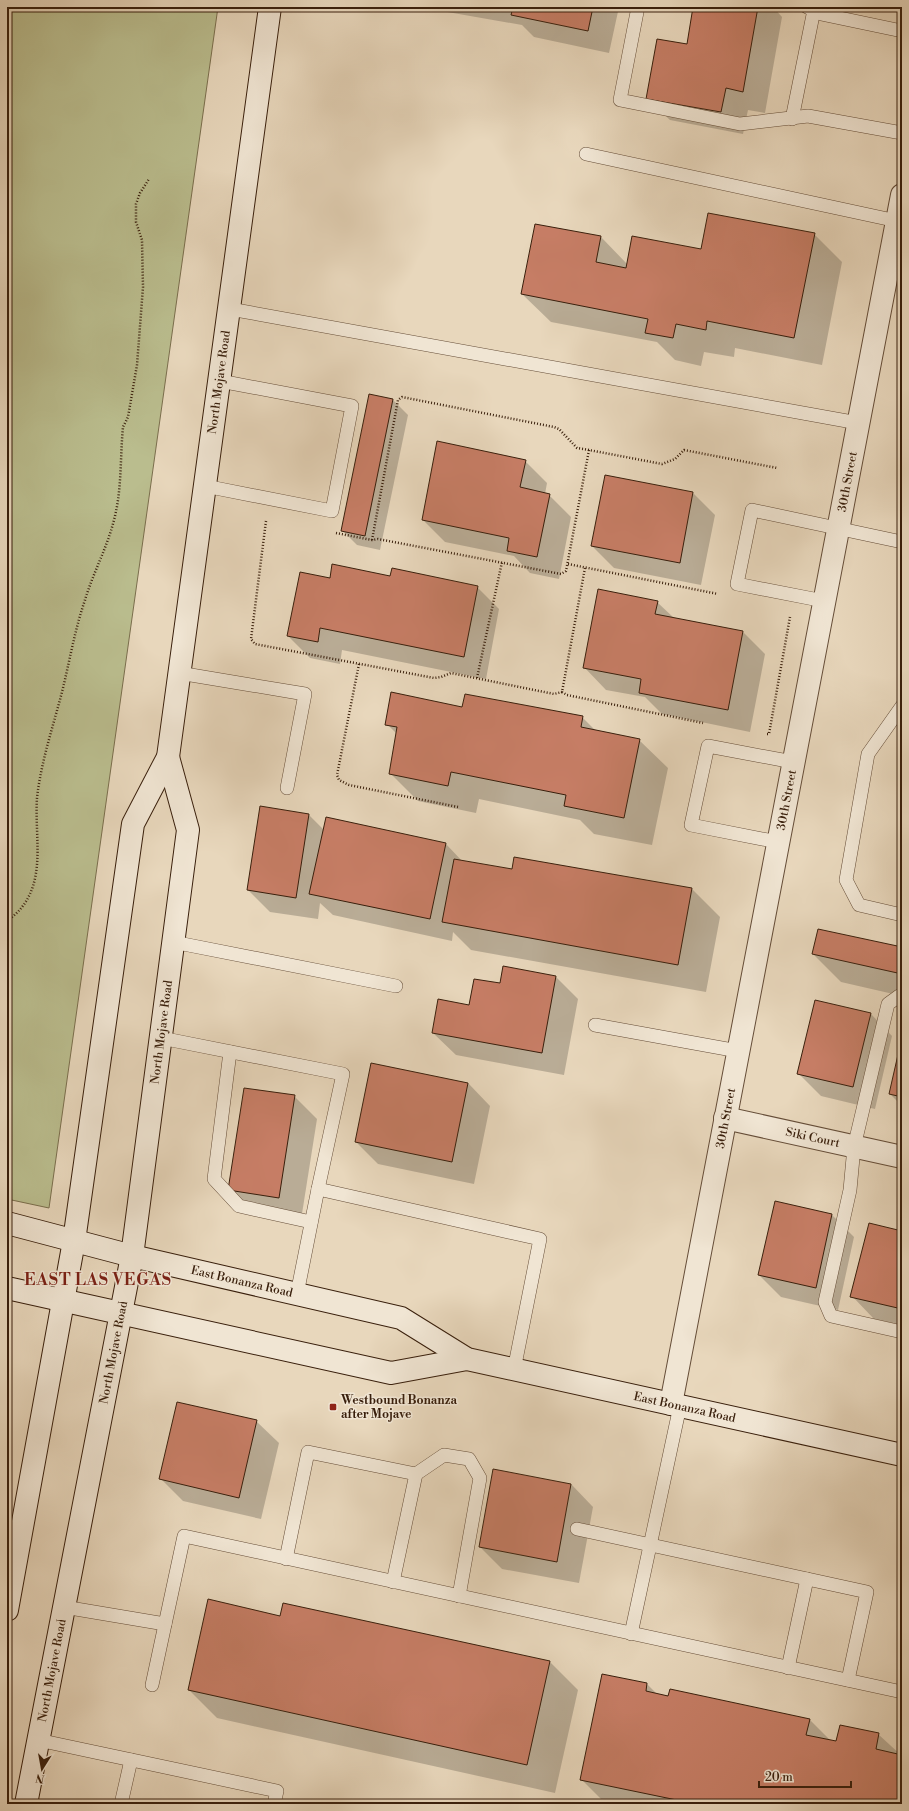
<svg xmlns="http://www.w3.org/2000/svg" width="909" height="1811" font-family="'Libre Bodoni',serif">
<rect width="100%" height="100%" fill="#e8d7bc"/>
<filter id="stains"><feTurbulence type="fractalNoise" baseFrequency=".005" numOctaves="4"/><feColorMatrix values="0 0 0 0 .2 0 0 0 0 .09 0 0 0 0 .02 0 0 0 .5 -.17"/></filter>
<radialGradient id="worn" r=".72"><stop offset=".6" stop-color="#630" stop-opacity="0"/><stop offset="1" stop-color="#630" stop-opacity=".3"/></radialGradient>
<path fill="#babd8e" stroke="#7a6e4d" d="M7,7h211l-169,1201 -42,-9z"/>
<g fill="#0003">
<path d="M434,7h185l-10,46 -75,-16 -12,-12 -86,-15z"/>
<path d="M694,7h79l9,10 -17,96 -17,-3 -5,24 -73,-14 -23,-22 41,-53z"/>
<path d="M814,234l28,28 -20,103 -87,-17 -1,9 -30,-5 -3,14 -26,-6 -18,-18 -106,-20 -29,-28 79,-57 27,28 73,-15z"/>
<path d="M370,395l23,5 15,15 -28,135 -23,-5 -15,-15z"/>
<path d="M525,461l22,22 -2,11 4,1 22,22 -12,62 -29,-6 -16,-17 -69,-14 -22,-22z"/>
<path d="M606,476l87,17 22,22 -14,70 -87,-17 -22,-22z"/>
<path d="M391,577l86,10 22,22 -13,70 -144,-29 -2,14 -30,-6 -22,-22 42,-57z"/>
<path d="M657,602l17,16 68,13 23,23 -15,78 -88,-18 -17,-17 -39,-7 -22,-23z"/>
<path d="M463,708l119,9 14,14 43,9 29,28 -16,77 -58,-11 -14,-14 -101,-21 -3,14 -58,-12 -28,-28 7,-39 -10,-10z"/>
<path d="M309,815l15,15 122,14 17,18 50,8 179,19 28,28 -14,75 -235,-42 -18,-18 -1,9 -119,-26 -13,-12 -2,16 -48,-7 -22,-22z"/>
<path d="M902,948v48l-61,-14 -28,-28z"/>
<path d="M504,967l52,10 22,22 -14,76 -108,-20 -23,-22 68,-48z"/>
<path d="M870,1013l22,23 -17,73 -54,-13 -22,-22z"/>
<path d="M902,1042v64l-12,-12z"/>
<path d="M372,1064l96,19 22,23 -16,78 -96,-20 -22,-22z"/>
<path d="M294,1096l23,23 -16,101 -50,-8 -22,-22z"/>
<path d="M775,1202l57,13 22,22 -16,73 -57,-13 -22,-22z"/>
<path d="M902,1232v93l-28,-6 -22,-23z"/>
<path d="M256,1421l23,22 -18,76 -78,-18 -22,-22z"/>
<path d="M571,1484l22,23 -14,76 -77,-14 -22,-22z"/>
<path d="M281,1617l269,45 28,28 -23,103 -338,-75 -28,-28z"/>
<path d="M647,1684l10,10 152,25 22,22 6,2 41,-9 24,22v48h-296l-25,-25z"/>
</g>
<g fill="#c67d65" stroke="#391f0c">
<path d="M513,7h80l-5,24 -77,-16z"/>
<path d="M693,7h65l-15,85 -17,-4 -5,24 -75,-13 11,-60 30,5z"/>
<path d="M708,213l107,20 -21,105 -87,-17 -1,9 -30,-6 -3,14 -28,-5 3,-14 -127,-25 14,-70 66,12 -5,26 30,6 6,-32 69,13z"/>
<path d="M369,394l24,5 -28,137 -24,-5z"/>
<path d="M437,441l89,19 -6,27 30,7 -13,63 -30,-6 2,-13 -87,-18z"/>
<path d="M605,475l88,17 -13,71 -89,-17z"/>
<path d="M332,564l58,12 2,-8 86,18 -14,71 -144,-29 -2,14 -31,-6 13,-64 30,6z"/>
<path d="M598,589l60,12 -3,13 88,17 -15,79 -89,-17 2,-14 -58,-11z"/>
<path d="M391,692l71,15 3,-13 118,22 -2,11 59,12 -16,79 -60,-12 2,-11 -115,-23 -3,14 -59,-12 8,-47 -12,-2z"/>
<path d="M260,806l49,8 -13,84 -49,-8z"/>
<path d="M326,817l120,26 -16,76 -121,-25z"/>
<path d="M514,857l178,31 -14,77 -236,-43 12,-63 58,10z"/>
<path d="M818,929l84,18v27l-90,-20z"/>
<path d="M503,966l53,10 -14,77 -110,-20 6,-34 31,6 5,-26 26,4z"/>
<path d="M815,1000l56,13 -18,74 -56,-13z"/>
<path d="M902,1037v60l-13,-3z"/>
<path d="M371,1063l97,20 -16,79 -97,-20z"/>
<path d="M244,1088l51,7 -16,103 -51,-8z"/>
<path d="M775,1201l57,13 -16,74 -58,-13z"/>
<path d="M869,1223l33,8v78l-52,-12z"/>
<path d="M177,1402l80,18 -18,78 -80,-19z"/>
<path d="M493,1469l78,15 -14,78 -78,-15z"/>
<path d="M208,1599l72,17 3,-13 267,58 -23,104 -339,-75z"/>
<path d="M602,1674l45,9 -1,8 22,5 2,-7 140,30 -4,16 30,6 4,-16 39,8 -3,16 26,6v49h-206l-116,-24z"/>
</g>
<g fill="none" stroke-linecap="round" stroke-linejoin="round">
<defs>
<g id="lane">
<path d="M638,7l-18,93 120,24 68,-8 94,17"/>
<path d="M807,7l14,7 81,17"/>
<path d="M792,119l22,-109"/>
<path d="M586,154l311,67"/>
<path d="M230,309l628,114"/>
<path d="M205,486l127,25 20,-105 -132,-25"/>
<path d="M824,601l-87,-17 15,-74 150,32"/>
<path d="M179,673l126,21 -18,94"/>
<path d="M902,706l-34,48 -22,126 13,25 43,10"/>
<path d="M778,842l-87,-17 17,-79 85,16"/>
<path d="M173,942l223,44"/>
<path d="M902,996h-3l-11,8 -34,143 -4,43 -25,112 6,14 71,16"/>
<path d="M595,1025l143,26"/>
<path d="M161,1038l182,36 -25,115"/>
<path d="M230,1052l-16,127 25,27 72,16"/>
<path d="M297,1294l21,-105 222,50 -26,131"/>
<path d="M416,1474l28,-19 25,4 11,19 -21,118"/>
<path d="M577,1529l290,63 -19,88"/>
<path d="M286,1559l22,-107 108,22 -23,108"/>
<path d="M64,1607l101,17"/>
<path d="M631,1634l49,-228"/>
<path d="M788,1668l19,-89"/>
<path d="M152,1685l32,-149 718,156"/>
<path d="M38,1740l239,51 -3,13"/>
<path d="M121,1804l10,-44"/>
</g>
<g id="street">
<path id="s1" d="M725,1118l177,39"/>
<path id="s2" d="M671,1404l231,-1209"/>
</g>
<g id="secondary">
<path id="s3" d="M7,1223l125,33 269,62 66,41 435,96"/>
<path d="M7,1288l384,85 76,-14"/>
<path id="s4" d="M7,1610l67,-369 59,-417 35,-67 102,-750"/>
<path id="s5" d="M26,1804l106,-548 56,-426 -20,-73"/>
</g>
</defs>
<use href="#lane" stroke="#654d38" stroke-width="14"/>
<use href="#street" stroke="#654d38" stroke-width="24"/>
<use href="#secondary" stroke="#391f0c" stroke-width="24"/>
<g stroke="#391f0c" stroke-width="2.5" stroke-dasharray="1 2" stroke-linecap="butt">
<path d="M266,521l-15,118 4,5 179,34 7,-1 10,-4 103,21 8,-2"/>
<path d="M336,533l36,7 6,-1 183,35 5,-3 23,-121 73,14 13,-5 9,-9 93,18"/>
<path d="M372,540l26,-140 4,-3 152,30 5,2 18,19 12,2"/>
<path d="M568,564l150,30"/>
<path d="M585,568l-23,124 5,3 136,28"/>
<path d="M359,664l-22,111 2,5 10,5 109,22"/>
<path d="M477,678l25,-116"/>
<path d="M767,734h2l21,-117"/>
<path d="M7,921c43,-30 27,-80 30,-123 4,-37 17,-74 26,-110 7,-29 12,-59 22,-88 8,-27 22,-52 29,-80 8,-30 6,-62 9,-93l5,-10 9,-52 6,-78 -1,-47 -6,-18v-18l4,-11 9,-14"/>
</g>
<use href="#lane" stroke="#f0e5d3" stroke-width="13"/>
<use href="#street" stroke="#f0e5d3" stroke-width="22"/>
<use href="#secondary" stroke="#f0e5d3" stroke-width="22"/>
</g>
<rect fill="#8f2418" stroke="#f0e5d3" stroke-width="1.5" x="329" y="1403" width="8" height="8" rx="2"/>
<g text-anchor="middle" stroke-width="3" stroke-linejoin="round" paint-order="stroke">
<g font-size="12" fill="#391f0c" stroke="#f0e5d3">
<text dy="4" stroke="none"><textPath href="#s4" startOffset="1250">North Mojave Road</textPath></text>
<text dy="4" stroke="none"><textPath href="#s2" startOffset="939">30th Street</textPath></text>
<text dy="4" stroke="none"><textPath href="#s2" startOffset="615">30th Street</textPath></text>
<text dy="4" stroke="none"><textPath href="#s5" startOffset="784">North Mojave Road</textPath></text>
<text dy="4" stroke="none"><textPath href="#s2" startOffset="291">30th Street</textPath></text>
<text dy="4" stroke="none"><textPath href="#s1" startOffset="90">Siki Court</textPath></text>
<text dy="4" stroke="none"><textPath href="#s3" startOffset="242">East Bonanza Road</textPath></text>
<text dy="4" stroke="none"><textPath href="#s5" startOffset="460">North Mojave Road</textPath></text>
<text dy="4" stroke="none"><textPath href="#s3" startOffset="706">East Bonanza Road</textPath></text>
<text dy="4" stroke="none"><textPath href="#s5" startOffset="136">North Mojave Road</textPath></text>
</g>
<g font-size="12" font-weight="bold" fill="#391f0c" stroke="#f0e5d3" text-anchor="start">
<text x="341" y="1404">Westbound Bonanza<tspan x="341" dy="14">after Mojave</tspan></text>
</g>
<g font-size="16" font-weight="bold" letter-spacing="1" fill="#7a1f14" stroke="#f0e5d3">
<text x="98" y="1285">EAST LAS VEGAS</text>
</g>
</g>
<rect width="909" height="1811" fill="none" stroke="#e8d7bc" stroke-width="24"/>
<rect x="8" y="8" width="893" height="1795" fill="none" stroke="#391f0c" stroke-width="2"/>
<rect x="12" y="12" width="885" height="1787" fill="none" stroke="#391f0c"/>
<g transform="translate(42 1769) rotate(191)" stroke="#f0e5d3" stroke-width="3" paint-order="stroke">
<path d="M0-3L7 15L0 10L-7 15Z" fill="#391f0c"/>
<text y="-6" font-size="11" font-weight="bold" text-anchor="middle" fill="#391f0c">N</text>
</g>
<path d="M759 1781v6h92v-6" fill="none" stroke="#391f0c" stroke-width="2"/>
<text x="765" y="1781" font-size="12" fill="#391f0c" stroke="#f0e5d3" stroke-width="3" paint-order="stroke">20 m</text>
<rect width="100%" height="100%" filter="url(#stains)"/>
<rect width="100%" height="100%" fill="url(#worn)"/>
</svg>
